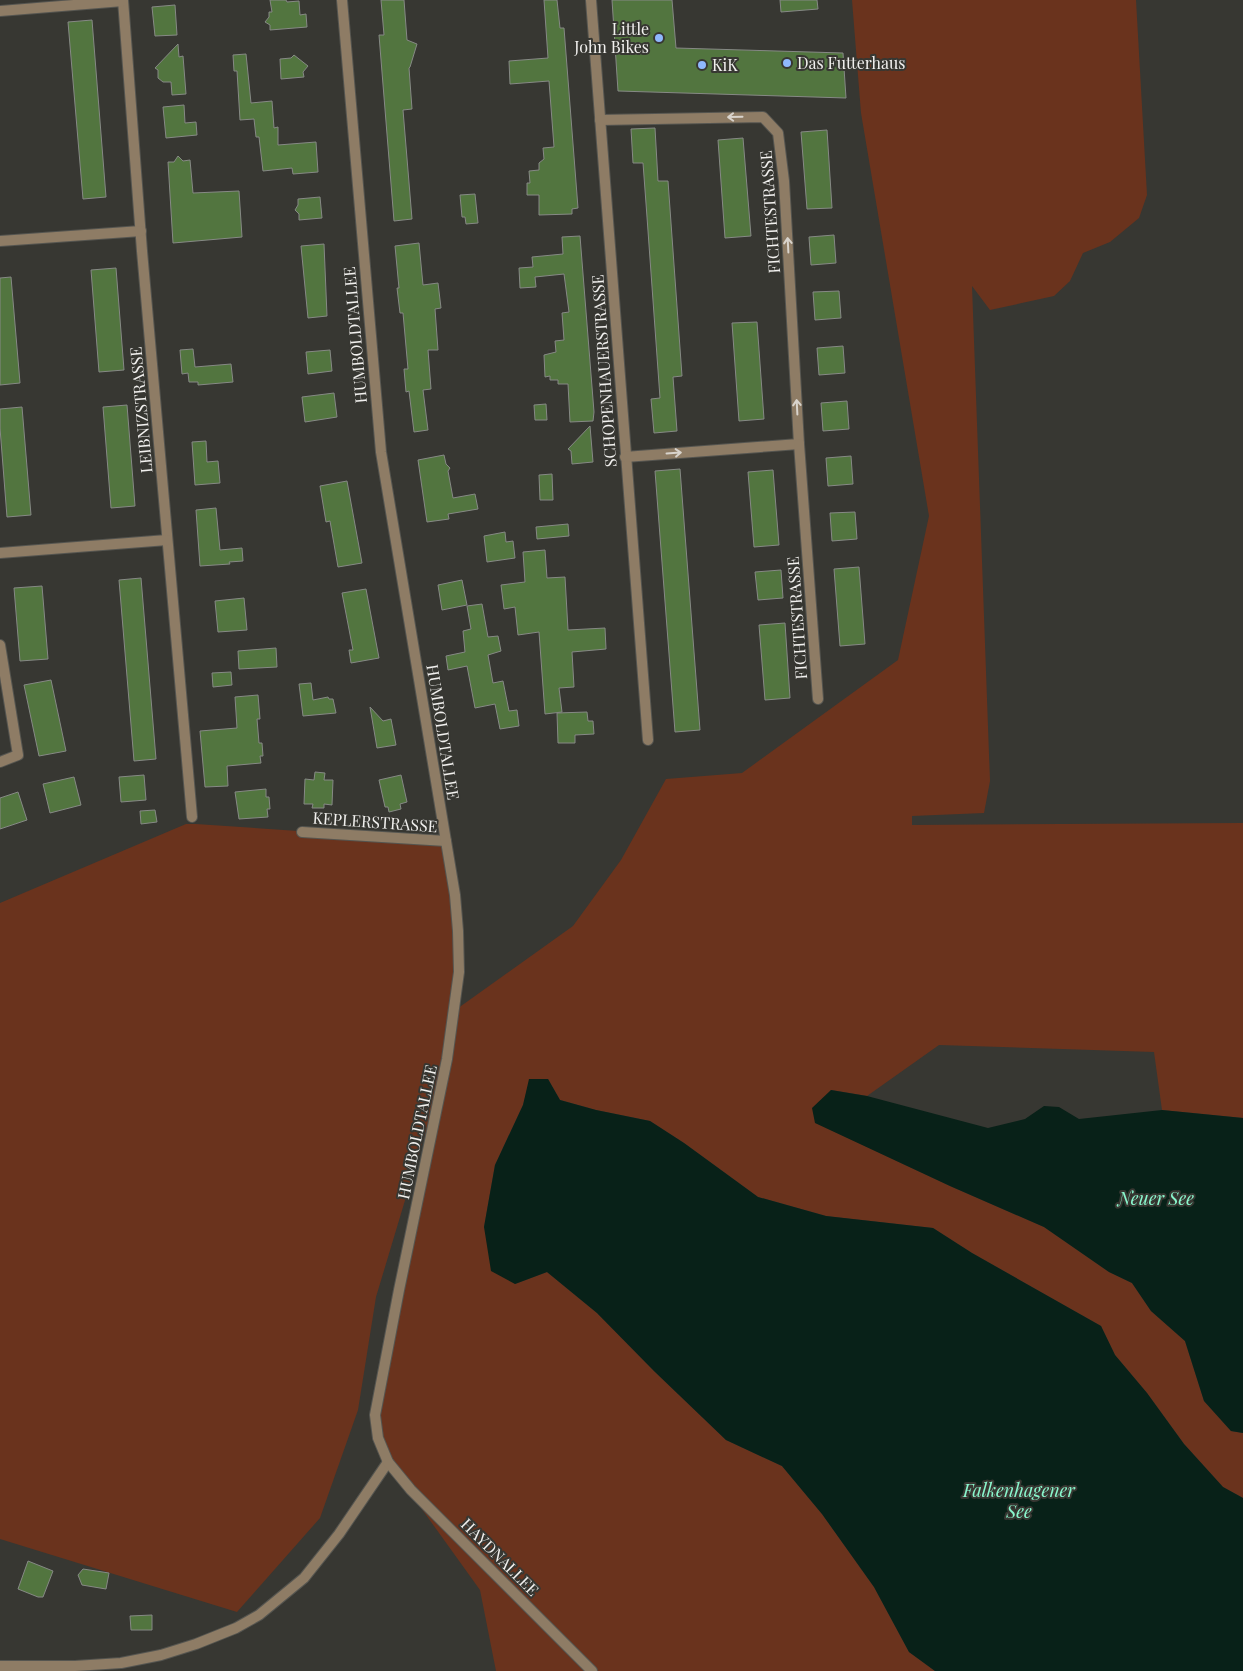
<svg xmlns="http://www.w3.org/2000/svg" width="1243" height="1671" font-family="'Playfair Display',serif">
<rect width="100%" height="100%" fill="#373732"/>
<path fill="#6a331d" d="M852,0h284l11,195 -8,23 -29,24 -27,11 -13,28 -16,15 -64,14 -18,-24 18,495 -6,32 -72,3v9l331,-2v295l-81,-8 -8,-58 -215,-7 -72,51 -36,-6 -15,33 134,63 94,41 65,45 23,11 19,28 34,30 19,60 27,30 12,2v65l-20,-11 -39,-43 -37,-51 -32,-38 -14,-29 -129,-73 -39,-25 -107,-12 -68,-19 -74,-54 -34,-22 -54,-11 -36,-10 -12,-21h-18l-7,26 -28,60 -11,62 31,57 32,-12 50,41 57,58 72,69 56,26 40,48 52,73 35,65 26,19h-439l-16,-81 -92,-128 -13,-47 70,-348 -69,230 -18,113 -38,108 -83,94 -237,-73v-636l186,-79h10l250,17 9,54 -1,116 119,-85 48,-66 45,-81 76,-6 156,-113 31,-144 -68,-403z"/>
<g fill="#082118">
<path d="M529,1079h19l12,21 36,10 54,11 34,22 74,54 68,19 107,12 39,25 129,73 14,29 32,38 37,51 39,43 20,11v173h-308l-26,-19 -35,-65 -52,-73 -40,-48 -56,-26 -72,-69 -57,-58 -50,-41 -32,12 -24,-13 -7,-44 11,-62 28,-60z"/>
<path d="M831,1090l36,6 121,32 37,-9 19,-13 15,1 20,12 83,-9 81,8v315l-12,-2 -27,-30 -19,-60 -34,-30 -19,-28 -23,-11 -65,-45 -94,-41 -135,-63 -3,-15z"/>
</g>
<g fill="#52753f" stroke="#868985">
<path d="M270,0h16l1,2 12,-1 1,14 6,-1 1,13 -37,3v-5l-5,-3 4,-5v-5h3z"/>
<path d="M381,0h23l3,40 10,4 -7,23 -1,1 3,41 -9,1 9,109 -18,2 -15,-186h5z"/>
<path d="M544,0h13l3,28h4l14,180 -6,1v5l-33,1v-20h-12v-12h3l-1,-12 10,-1v-7l5,-4 -1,-11 11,-1 -5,-66 -39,3 -1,-23 39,-3z"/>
<path d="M612,0h60l4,48 167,5 3,45 -228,-7z"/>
<path d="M780,0h37l1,9 -37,3z"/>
<path d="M175,5l2,30 -22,1 -3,-29z"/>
<path d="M92,20l14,177 -23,2 -15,-177z"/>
<path d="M178,44l1,13 4,-1 3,38 -14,1 -1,-13h-8l-5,-4v-8l-3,-2z"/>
<path d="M246,54l5,49 21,-2 2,27 4,-1v18l38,-3 2,30 -25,2 -1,-6 -29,3 -4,-34h-3l-2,-18 -14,1 -3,-49h-3l-1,-16z"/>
<path d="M294,55l14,11 -5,6 1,5 -23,2 -1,-20 11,-1z"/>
<path d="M184,105l1,18 11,-1 1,13 -31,3 -3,-31z"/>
<path d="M655,128l3,53h10l14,195 -9,1 4,54 -23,2 -3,-34 9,-1 -13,-181 -4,-54h-10l-2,-34z"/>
<path d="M827,130l5,78 -25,1 -6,-77z"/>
<path d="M743,138l8,98 -26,2 -7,-98z"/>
<path d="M178,156l5,5 7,-1 3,33 46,-2 3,46 -69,6 -5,-81h6z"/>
<path d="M475,194l3,29 -12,1 -1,-7h-3l-2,-22z"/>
<path d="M320,197l2,21 -23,2v-6l-4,-4 3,-5v-6z"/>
<path d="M834,235l2,28 -25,2 -2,-28z"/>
<path d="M580,236l14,176 -1,9 -23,1 -2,-38h-10v-4h-8v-4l-5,1 -1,-22 12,-3 -1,-11 9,-1 -2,-27 7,-1 -5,-38 -29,3 1,10 -16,1 -1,-20 14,-1 -1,-10 31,-3 -1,-17z"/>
<path d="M419,243l4,42 15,-2 3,25 -6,1 3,41h-10l3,39 -8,1 5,40 -14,2 -5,-41 -3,1 -2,-23h4l-5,-56h-3l-3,-25h2l-4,-42z"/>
<path d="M324,244l3,72 -19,2 -7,-72z"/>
<path d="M116,268l8,102 -25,2 -8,-102z"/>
<path d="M11,277l9,106 -20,2v-107z"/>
<path d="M839,291l2,27 -26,2 -2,-28z"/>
<path d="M757,322l7,97 -25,2 -7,-98z"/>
<path d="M843,346l2,27 -26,2 -2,-27z"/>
<path d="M193,349l2,18 36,-3 2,18 -35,3v-3h-9l-1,-9 -6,1 -2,-24z"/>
<path d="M330,350l2,21 -24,3 -2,-22z"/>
<path d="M334,393l3,24 -32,5 -3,-25z"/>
<path d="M847,401l2,28 -26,2 -2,-28z"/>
<path d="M546,404l1,16h-12l-1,-15z"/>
<path d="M127,405l8,101 -24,2 -8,-101z"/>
<path d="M22,407l9,108 -24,2 -7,-89v-19z"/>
<path d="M590,426l3,36 -21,2 -1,-13 -3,-2z"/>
<path d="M206,441l1,21 11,-1 2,22 -25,2 -3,-43z"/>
<path d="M444,455l2,9 4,4 -2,3 5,27 22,-4 3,15 -30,5 1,5 -22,3 -9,-62z"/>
<path d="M851,456l2,28 -25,2 -2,-28z"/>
<path d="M680,469l20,261 -25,2 -20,-261z"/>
<path d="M773,470l6,75 -25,2 -6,-75z"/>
<path d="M552,474l1,26h-13l-1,-25z"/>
<path d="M347,481l15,82 -24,4 -8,-46 -4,1 -6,-36z"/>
<path d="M216,508l4,42 22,-2 1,13 -14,1 1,2 -30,2 -4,-56z"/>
<path d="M855,512l2,27 -25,2 -2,-28z"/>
<path d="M568,524l1,12 -32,3 -1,-12z"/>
<path d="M505,532l1,10 7,-1 2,17 -28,4 -3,-26z"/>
<path d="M545,550l2,28 18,-1 3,53 37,-2 1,21 -34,3 2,35 -15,1 3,24 -17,2 -6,-82 -21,3 -3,-28 -11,2 -3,-24 24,-3 -2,-30z"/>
<path d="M859,567l6,77 -25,2 -6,-77z"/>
<path d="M781,570l2,28 -25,2 -3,-28z"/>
<path d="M141,578l15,181 -22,2 -15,-181z"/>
<path d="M462,580l5,25 -25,5 -4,-25z"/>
<path d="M42,586l6,73 -28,2 -6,-73z"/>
<path d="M366,589l13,69 -28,5 -2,-13h4l-11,-57z"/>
<path d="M244,598l3,32 -29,2 -3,-31z"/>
<path d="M482,604l6,33 10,-1 3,15 -13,4 5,28 10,-2 6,30 8,-1 2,16 -19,3 -5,-25 -20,4 -8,-42 -19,4 -2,-14 19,-4 -2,-21 8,-2 -4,-23z"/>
<path d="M785,623l5,75 -25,2 -6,-75z"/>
<path d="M276,648l1,19 -38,2 -1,-18z"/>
<path d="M231,672l1,13 -19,2 -1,-14z"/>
<path d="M51,680l15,71 -27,5 -15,-71z"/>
<path d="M311,683l2,17 15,-3 1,2h4l3,14 -33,3 -4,-32z"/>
<path d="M258,695l2,24h-3l2,24h3l1,13h-3l1,7 -34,3 1,20 -23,1 -5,-56 37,-3 -2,-31z"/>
<path d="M370,707l13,14 8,-2 5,26 -19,3z"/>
<path d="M587,712l1,9h5l1,13 -19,1v8h-17l-1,-30z"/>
<path d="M315,772l10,1 -1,7h9l-1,25 -8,-1v4h-12l1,-4h-9l1,-25 9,1z"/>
<path d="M144,775l2,25 -25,2 -2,-25z"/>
<path d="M401,775l6,27 -7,2 1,5 -12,3 -1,-5h-3l-6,-27z"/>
<path d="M74,777l7,28 -31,8 -7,-29z"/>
<path d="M266,789v8h3l1,12h-3l1,8 -29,2 -4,-27z"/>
<path d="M18,792l9,28 -27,9v-31z"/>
<path d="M155,810l2,12 -16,2 -1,-13z"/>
<path d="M28,1561l25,10 -10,26h-5l-20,-8z"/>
<path d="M83,1569l26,4 -3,16 -24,-4 -4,-10z"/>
<path d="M152,1615v15h-21l-1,-14z"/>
</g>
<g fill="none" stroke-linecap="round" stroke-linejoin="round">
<defs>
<g id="minor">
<path d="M123,0l19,251 50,566"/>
<path d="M591,0l57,740"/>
<path d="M0,11l123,-10"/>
<path d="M600,120l163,-3 15,16 6,48 15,263 -174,13"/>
<path d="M0,241l141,-10"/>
<path d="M799,444l19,255"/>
<path d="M0,553l167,-13"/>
<path d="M0,645l18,110 -18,7"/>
<path d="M302,832l144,9"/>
<path d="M0,1666h75l46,-3 40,-8 35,-11 40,-16 23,-13 45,-37 35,-44 49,-72"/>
</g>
<path id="tertiary" d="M342,0l39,452 74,443 3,36 1,41 -12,87 -48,231 -24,125 3,23 10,24 23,28 181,181"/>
</defs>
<use href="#minor" stroke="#555550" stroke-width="12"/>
<use href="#tertiary" stroke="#555550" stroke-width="12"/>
<use href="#minor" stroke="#8e7c65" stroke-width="10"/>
<use href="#tertiary" stroke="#8e7c65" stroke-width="10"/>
</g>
<defs><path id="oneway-shaft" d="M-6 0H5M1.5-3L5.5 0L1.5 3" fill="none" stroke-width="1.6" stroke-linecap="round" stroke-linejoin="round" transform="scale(1.25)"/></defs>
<g stroke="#d8d3cc">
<use href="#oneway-shaft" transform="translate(735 117) rotate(179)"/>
<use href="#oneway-shaft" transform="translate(788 245) rotate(-93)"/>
<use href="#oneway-shaft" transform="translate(797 407) rotate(-93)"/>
<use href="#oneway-shaft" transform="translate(674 453) rotate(-4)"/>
</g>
<g fill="#8fb8fd" stroke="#373732" stroke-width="2">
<circle cx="659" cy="38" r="5"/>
<circle cx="787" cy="63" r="5"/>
<circle cx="702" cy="65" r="5"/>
</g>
<g text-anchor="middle" stroke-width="4" stroke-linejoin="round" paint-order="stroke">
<g font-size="16" fill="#f1f0ee" stroke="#373732" text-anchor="start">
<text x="649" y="35" text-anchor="end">Little<tspan x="649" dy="18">John Bikes</tspan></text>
<text x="797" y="69">Das Futterhaus</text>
<text x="712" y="71">KiK</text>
</g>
<g font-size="16" fill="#f1f0ee" stroke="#373732">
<text transform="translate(770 212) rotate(-94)" y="6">FICHTESTRASSE</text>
<text transform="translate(355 335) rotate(-95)" y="6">HUMBOLDTALLEE</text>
<text transform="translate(604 371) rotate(-94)" y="6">SCHOPENHAUERSTRASSE</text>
<text transform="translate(141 410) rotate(-95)" y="6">LEIBNIZSTRASSE</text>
<text transform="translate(797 618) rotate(-94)" y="6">FICHTESTRASSE</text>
<text transform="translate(443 732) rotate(81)" y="6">HUMBOLDTALLEE</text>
<text transform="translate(375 822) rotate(4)" y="6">KEPLERSTRASSE</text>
<text transform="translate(417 1132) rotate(-78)" y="6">HUMBOLDTALLEE</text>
<text transform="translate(500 1557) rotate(45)" y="6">HAYDNALLEE</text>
</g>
<g font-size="18" font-style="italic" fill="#8af7cd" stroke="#373732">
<text x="1156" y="1205">Neuer See</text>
<text x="1019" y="1497">Falkenhagener<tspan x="1019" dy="21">See</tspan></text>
</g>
</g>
</svg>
